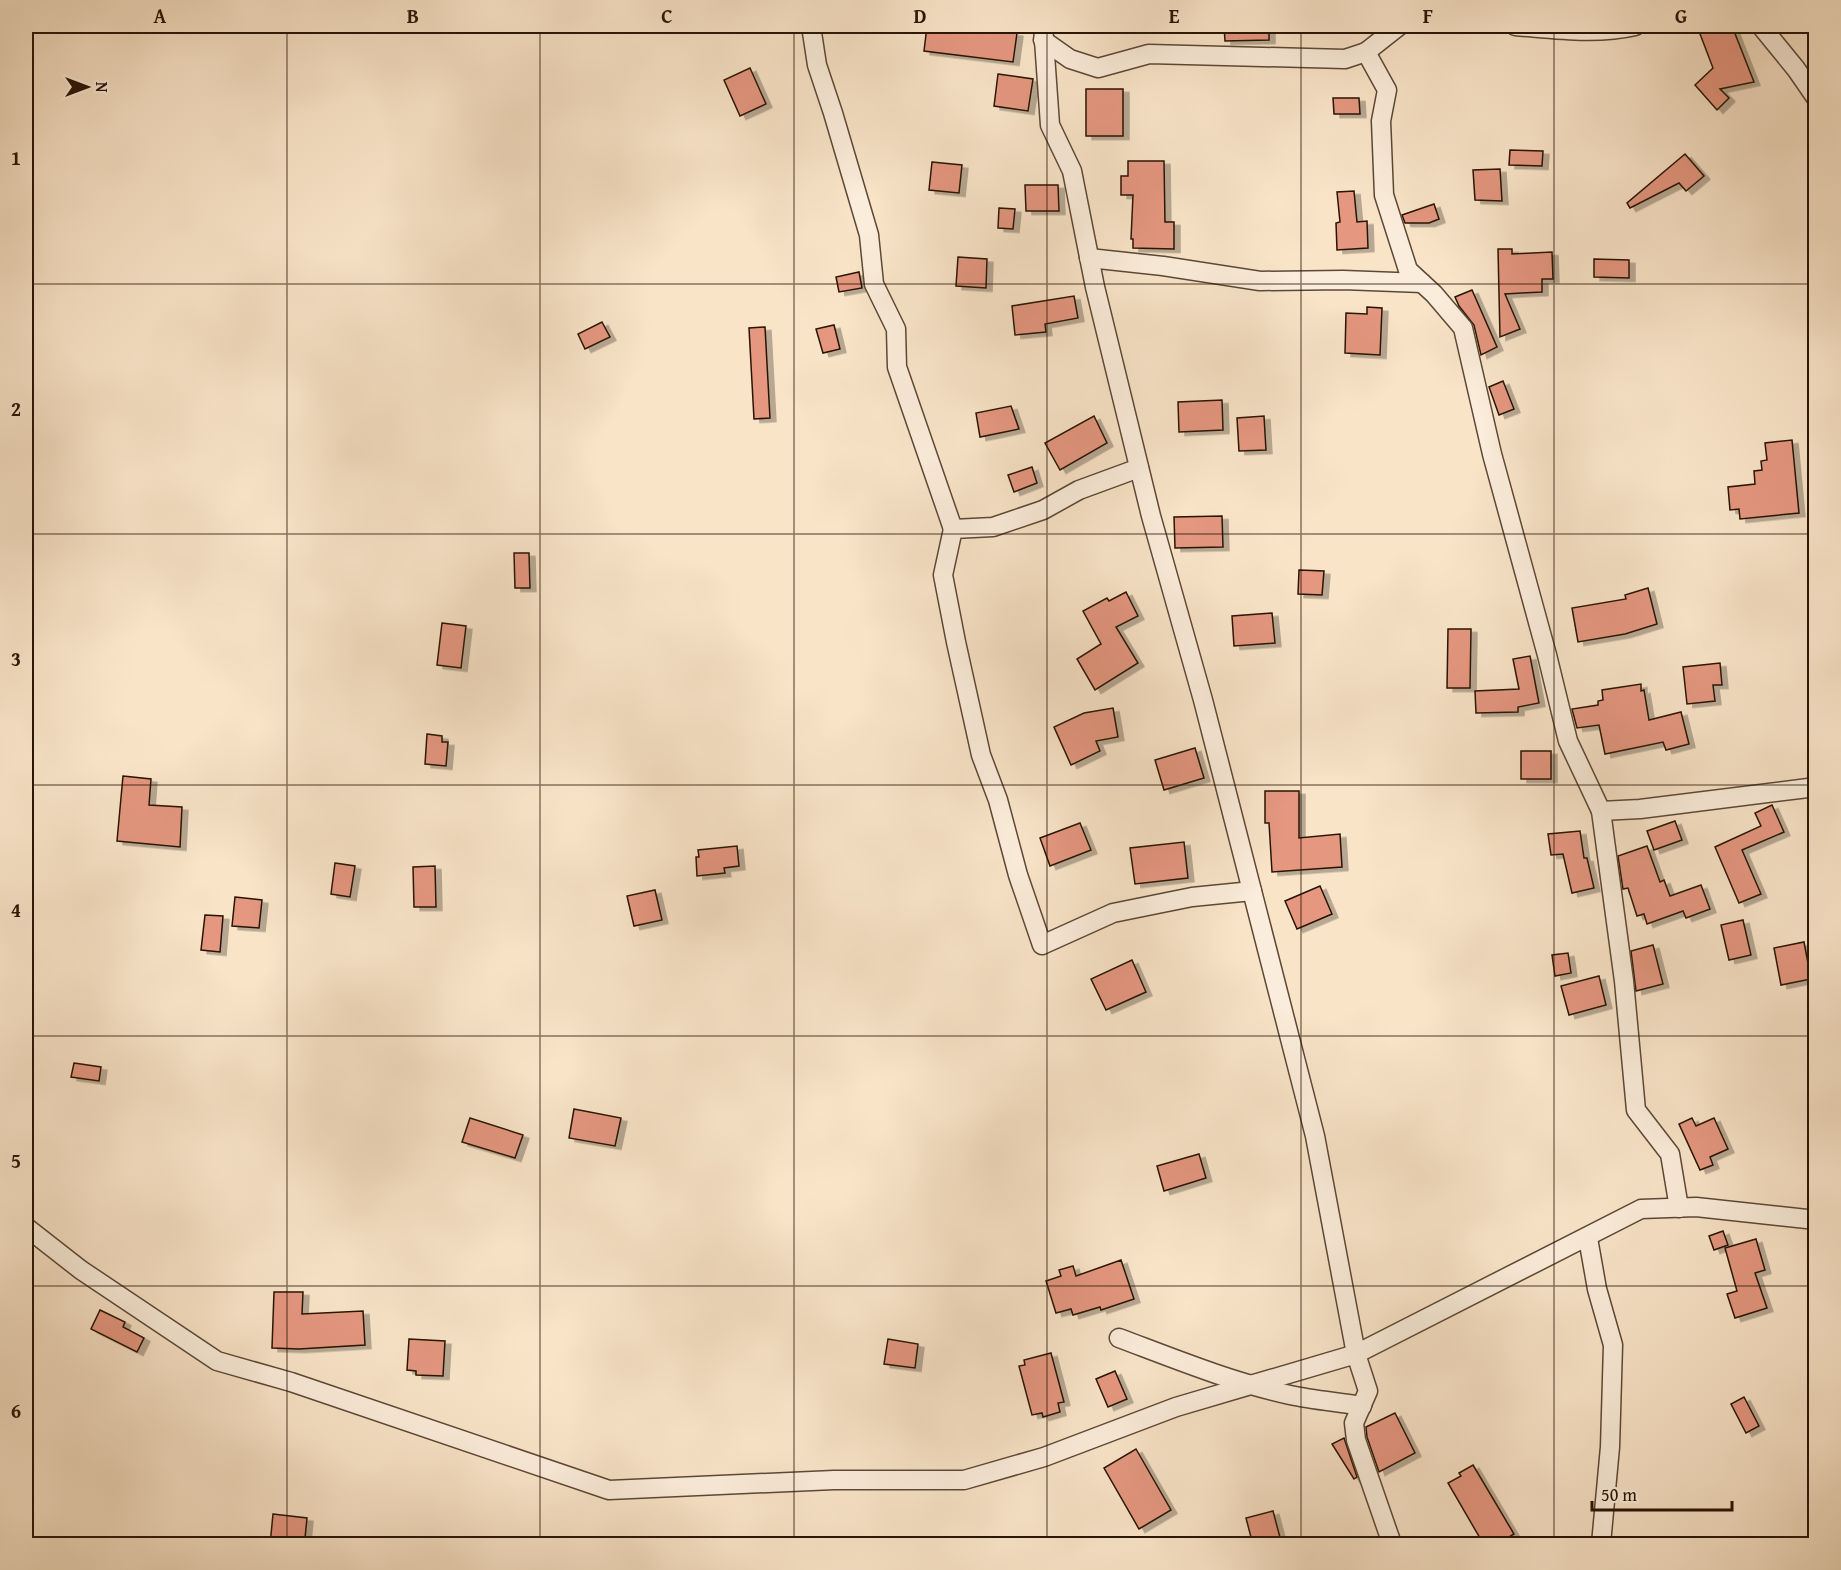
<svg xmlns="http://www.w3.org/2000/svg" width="1841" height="1570" font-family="'Gentium Book Plus',serif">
<defs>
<filter id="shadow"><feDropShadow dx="6" dy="3.5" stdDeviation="0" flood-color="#0004"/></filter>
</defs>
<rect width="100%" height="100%" fill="#f9e4c8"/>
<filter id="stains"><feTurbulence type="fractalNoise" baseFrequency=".00333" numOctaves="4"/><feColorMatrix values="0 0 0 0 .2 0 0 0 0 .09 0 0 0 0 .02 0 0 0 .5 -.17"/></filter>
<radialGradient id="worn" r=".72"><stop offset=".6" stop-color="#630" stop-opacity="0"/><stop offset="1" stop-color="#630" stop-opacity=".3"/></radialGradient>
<g fill="#e59780" stroke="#281405" stroke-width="1.5" filter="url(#shadow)">
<path d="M927,26l30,4v-4l60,7 -4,29 -89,-11z"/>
<path d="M1224,26h45v14l-44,1z"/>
<path d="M1697,26h35l22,56 -34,7 9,9 -12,12 -22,-25 18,-17z"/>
<path d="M750,68l16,36 -26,12 -16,-36z"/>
<path d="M998,74l35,5 -5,32 -34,-5z"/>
<rect x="1086" y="89" width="37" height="47"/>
<path d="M1333,98h26l1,16h-26z"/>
<path d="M1510,150l33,1 -1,15 -33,-1z"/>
<path d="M1685,154l19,22 -18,15 -7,-8 -49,25 -3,-5z"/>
<path d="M1128,161h36l1,61h9v27l-41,-1v-9h-2l2,-44h-12v-19h7z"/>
<path d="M932,162l30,3 -3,28 -30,-3z"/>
<path d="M1500,169l2,32 -27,-1 -2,-30z"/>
<path d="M1025,185h33l1,26h-33z"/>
<path d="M1354,191l3,31 10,-1 1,27 -31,2 -1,-27 4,-1 -3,-30z"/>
<path d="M1434,204l5,15 -10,4h-24l-3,-8z"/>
<path d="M999,208l16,1 -2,20 -15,-1z"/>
<path d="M1498,249h14v5l40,-2 1,27h-11v13l-37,2 15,35 -20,8z"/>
<path d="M958,257l29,2 -1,29 -30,-2z"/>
<path d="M1594,259l35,1v18l-35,-1z"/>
<path d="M859,272l3,16 -23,4 -3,-15z"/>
<path d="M1472,290l25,57 -16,8 -7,-30 -15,-19 -4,-9z"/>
<path d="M1074,296l4,22 -33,6 1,8 -31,3 -3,-29z"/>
<path d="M1367,307l15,1 -2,47 -35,-2 1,-40 21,1z"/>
<path d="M602,322l8,15 -25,12 -7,-15z"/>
<path d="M834,325l6,24 -17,4 -7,-24z"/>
<path d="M765,327l5,91 -16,1 -5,-91z"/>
<path d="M1503,381l11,28 -15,6 -10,-28z"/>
<path d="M1222,400l1,30 -44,2 -1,-30z"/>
<path d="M1011,406l8,23 -39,8 -4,-24z"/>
<path d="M1094,416l13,27 -47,27 -15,-27z"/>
<path d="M1264,416l2,34 -27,1 -2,-33z"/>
<path d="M1792,440l7,73 -59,6 -1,-10 -9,1 -2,-23 27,-3 -1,-13 8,-1 -1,-9 6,-1 -2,-17z"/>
<path d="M1032,467l5,16 -23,9 -6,-17z"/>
<path d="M1222,516l1,31 -48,1 -1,-31z"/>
<path d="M514,553h15l1,35h-15z"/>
<path d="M1299,570l25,1 -2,24 -24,-1z"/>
<path d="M1648,588l9,36 -32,10 -47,8 -6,-34 54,-9 -1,-4z"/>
<path d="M1126,592l12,24 -22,11 22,36 -43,27 -18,-31 24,-15 -18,-33 24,-13 2,3z"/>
<path d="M1272,613l3,30 -41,3 -2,-30z"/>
<path d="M442,623l24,3 -5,42 -24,-3z"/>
<path d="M1448,629h23l-1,59h-23z"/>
<path d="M1530,656l9,47 -21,4v5l-42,1 -1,-22 44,-2 -6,-30z"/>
<path d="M1720,663l2,22h-9l2,16 -28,3 -4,-37z"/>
<path d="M1641,684v7l3,-1 5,30 32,-8 8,32 -23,6 -3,-8 -58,12 -6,-29 -22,3 -5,-19 26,-4v-4l5,-1 -1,-10z"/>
<path d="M1113,708l5,29 -22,4 4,10 -29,14 -17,-38 30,-14z"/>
<path d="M427,734l15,2v6h6l-2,24 -21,-2z"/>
<path d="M1195,748l9,30 -40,12 -9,-30z"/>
<rect x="1521" y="751" width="30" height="28"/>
<path d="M123,776l28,3 -2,26 33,2 -2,40 -63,-6z"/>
<path d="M1265,791h34v47l41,-4 2,33 -70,5 -3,-49h-4z"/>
<path d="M1772,805l12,27 -42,18 19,44 -22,9 -24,-56 46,-21 -6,-13z"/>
<path d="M1675,821l7,19 -28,10 -7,-19z"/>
<path d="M1080,823l11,27 -41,16 -10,-28z"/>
<path d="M1580,831l4,27h3l7,30 -22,5 -9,-39 -12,1 -3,-21z"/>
<path d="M1184,842l4,36 -53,6 -5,-36z"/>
<path d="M737,846l2,20 -15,2 1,5 -28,3 -1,-19h3l-1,-7z"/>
<path d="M1647,846l13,36 4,-2 6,16 31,-11 9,24 -24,9 -3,-7 -36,13 -3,-10 -7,2 -9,-28 -5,1 -5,-33z"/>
<path d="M335,863l20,3 -5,31 -19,-3z"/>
<path d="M435,866l1,41h-22l-1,-40z"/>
<path d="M1320,886l12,28 -35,15 -12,-28z"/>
<path d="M655,890l7,30 -28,6 -7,-30z"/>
<path d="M235,897l27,3 -3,28 -27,-2z"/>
<path d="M205,915l18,1 -3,36 -19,-2z"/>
<path d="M1743,920l8,35 -22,5 -8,-35z"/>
<path d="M1804,942l7,37 -30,6 -7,-37z"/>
<path d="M1653,945l10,39 -27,7 -5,-40z"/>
<path d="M1568,953l3,20 -16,3 -3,-21z"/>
<path d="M1132,960l14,32 -40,18 -15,-31z"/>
<path d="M1599,976l7,29 -37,10 -8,-29z"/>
<path d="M74,1063l27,4 -2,14 -28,-4z"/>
<path d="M574,1109l47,9 -6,28 -46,-8z"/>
<path d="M470,1118l53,17 -8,23 -53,-16z"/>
<path d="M1692,1118l4,8 18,-8 14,31 -18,8 3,8 -13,5 -21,-46z"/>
<path d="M1199,1154l7,24 -42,13 -7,-25z"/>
<path d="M1723,1231l5,14 -14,5 -5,-14z"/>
<path d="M1756,1239l9,31 -10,3 12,35 -32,10 -8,-24 10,-3 -12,-43z"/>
<path d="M1121,1260l13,39 -33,11 -1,-3 -27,8 -2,-6 -15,4 -10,-32 15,-5 -2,-6 14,-4 3,10z"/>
<path d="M274,1292h29l-1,22 61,-3 2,34 -66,4 -27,-1z"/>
<path d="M100,1310l25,12 -2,5 21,11 -7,14 -46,-23z"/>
<path d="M409,1339l36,2 -2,35 -27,-1v-4l-9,-1z"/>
<path d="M888,1339l30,5 -3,24 -31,-4z"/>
<path d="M1051,1353l13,49 -6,1 2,9 -17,5 -1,-4 -10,2 -13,-49 6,-1 -1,-5z"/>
<path d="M1115,1371l12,28 -19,8 -12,-28z"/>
<path d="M1744,1397l15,29 -13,7 -15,-29z"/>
<path d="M1395,1413l20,40 -36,19 -12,-35 -1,-10z"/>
<path d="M1344,1438l13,39 -3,2 -22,-35z"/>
<path d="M1136,1449l35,61 -32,19 -35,-61z"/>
<path d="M1473,1465l41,69 -18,11h-12l-36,-62 13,-7 -2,-3z"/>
<path d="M1273,1511l9,34h-29l-7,-27z"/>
<path d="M273,1514l34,4 -2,20h-3l-1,7h-31z"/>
</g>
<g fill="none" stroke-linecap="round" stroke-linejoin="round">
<defs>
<g id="minor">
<path d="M811,26l6,39 16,48 36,122 5,49 22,45 1,38 56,162"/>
<path d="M1043,26l7,99 22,46 23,116 56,229 52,184 112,436 41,218 12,37 -14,32 2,17 36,104"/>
<path d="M1515,26c39,3 82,9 120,0"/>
<path d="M1761,26l35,43 20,29"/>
<path d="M1043,40l27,19 28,9 51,-14 196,5 21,-7 33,-26"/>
<path d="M1366,52l21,38 -6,31 3,74 24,75 26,24 29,34 29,126 55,201 21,86 33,70 39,-2 176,-22"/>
<path d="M1089,258l74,8 97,15 83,-1 79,3"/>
<path d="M1139,468l-60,22 -36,20 -50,17 -40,2 -10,46 13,67 25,113 17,45 20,75 24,70 71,-32 79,-16 60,-6"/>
<path d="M1601,811l23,170 12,129 34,44 9,54"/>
<path d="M26,1227l55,43 136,91 74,21 318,108 225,-10h130l80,-23 132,-50 180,-53 285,-145 55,-2 120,13"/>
<path d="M1588,1238l9,51 16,56 -3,102 -9,97"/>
<path d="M1119,1338c56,21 112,44 171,57 23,5 48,7 72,11"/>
</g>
</defs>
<use href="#minor" stroke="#5c4836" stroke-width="21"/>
<use href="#minor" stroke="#fbeddb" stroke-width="18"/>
</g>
<path fill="none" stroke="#281405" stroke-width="1.5" stroke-opacity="0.55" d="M287,26v1518M540,26v1518M794,26v1518M1047,26v1518M1301,26v1518M1554,26v1518M26,284h1790M26,534h1790M26,785h1790M26,1036h1790M26,1286h1790"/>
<rect width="1841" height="1570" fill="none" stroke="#f9e4c8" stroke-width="66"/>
<g transform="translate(87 87) rotate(90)" stroke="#fbeddb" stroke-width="4.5" paint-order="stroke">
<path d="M0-4.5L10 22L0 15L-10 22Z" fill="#281405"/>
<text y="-9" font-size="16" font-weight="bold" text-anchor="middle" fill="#281405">N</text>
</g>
<path d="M1592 1501v9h140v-9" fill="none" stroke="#281405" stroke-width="3"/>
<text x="1601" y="1501" font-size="18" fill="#281405" stroke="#fbeddb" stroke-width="4.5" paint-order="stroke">50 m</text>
<rect x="33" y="33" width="1775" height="1504" fill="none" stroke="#281405" stroke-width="2"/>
<g font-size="20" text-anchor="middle" font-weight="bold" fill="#281405">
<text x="160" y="23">A</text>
<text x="413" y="23">B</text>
<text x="667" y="23">C</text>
<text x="920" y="23">D</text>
<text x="1174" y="23">E</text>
<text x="1428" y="23">F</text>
<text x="1681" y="23">G</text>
<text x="16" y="165">1</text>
<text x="16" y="416">2</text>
<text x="16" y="666">3</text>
<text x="16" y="917">4</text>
<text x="16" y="1168">5</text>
<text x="16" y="1418">6</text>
</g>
<rect width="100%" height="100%" filter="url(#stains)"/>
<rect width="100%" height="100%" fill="url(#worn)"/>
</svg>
